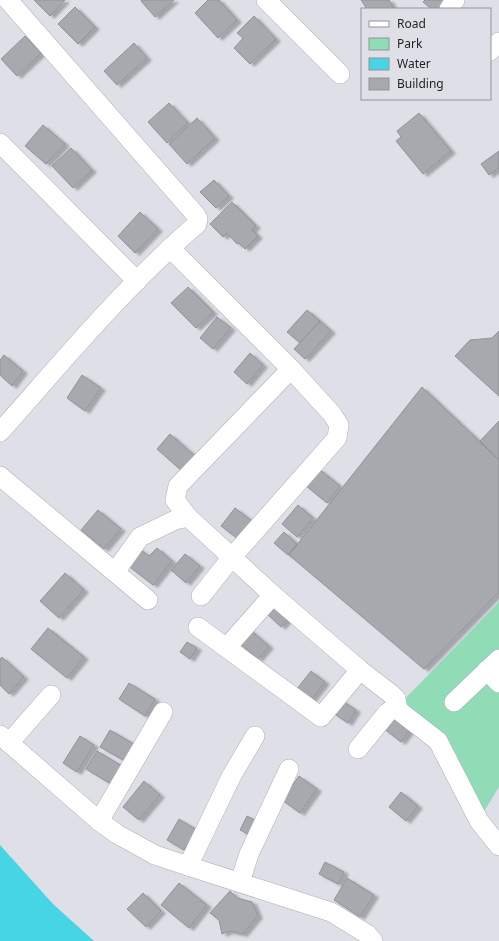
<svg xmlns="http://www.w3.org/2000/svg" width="499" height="941" font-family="'Noto Sans',sans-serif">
<defs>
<filter id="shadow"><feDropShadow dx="4.5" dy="2.5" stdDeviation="1" flood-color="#0004"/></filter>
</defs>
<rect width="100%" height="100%" fill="#dfe0e7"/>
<path fill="#90dcb6" d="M499,602v185l-19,31 -38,-77 -43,-36z"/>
<path fill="#46d5e3" d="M0,845l53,59 41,37h-94z"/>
<g fill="#a8a8af" stroke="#919299" filter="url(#shadow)">
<path d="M34,0h31l-15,16z"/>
<path d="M142,0h32l-19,17 -14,-16z"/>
<path d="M208,0h11l18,20 -19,18 -23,-25z"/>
<path d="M361,0h28l5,9h-27z"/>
<path d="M425,0h24l-8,9h-9l-9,-7z"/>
<path d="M75,7l20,20 -17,17 -20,-20z"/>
<path d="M254,16l22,23 -26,25 -16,-16 9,-10 -6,-5z"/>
<path d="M25,36l16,17 -24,23 -16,-17z"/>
<path d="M134,43l13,15 -30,27 -13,-14z"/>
<path d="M169,103l19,20 -21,20 -19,-21z"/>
<path d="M419,113l32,38 -28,23 -27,-33 5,-4 -4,-6z"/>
<path d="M197,118l18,20 -28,26 -18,-20z"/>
<path d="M43,125l22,19 -19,20 -21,-18z"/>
<path d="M71,148l21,22 -19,18 -21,-22z"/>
<path d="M499,151v17l-10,7 -8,-11z"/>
<path d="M214,180l15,16 -13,12 -16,-16z"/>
<path d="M232,202l24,24 -4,4 6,6 -13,13 -6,-6 -2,1 -10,-11 -4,4 -13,-13z"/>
<path d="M140,212l18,17 -23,24 -17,-17z"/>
<path d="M188,287l25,25 -17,16 -25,-25z"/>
<path d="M307,310l13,11 -20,22 -13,-11z"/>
<path d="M217,317l14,11 -18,21 -13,-11z"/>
<path d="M320,321l11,10 -26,28 -11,-10z"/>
<path d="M499,331v65l-44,-40 15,-16 22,-2z"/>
<path d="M250,353l13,12 -16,19 -13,-12z"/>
<path d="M4,355l19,16 -11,15 -12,-11v-15z"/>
<path d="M82,375l19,13 -16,23 -18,-13z"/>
<path d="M422,387l77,73v132l-75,77 -135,-114z"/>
<path d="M499,421v39l-19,-19z"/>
<path d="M170,434l26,23 -13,15 -26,-23z"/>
<path d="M319,469l21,17 -13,17 -22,-18z"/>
<path d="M298,505l15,13 -16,19 -15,-13z"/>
<path d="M235,508l17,13 -14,18 -17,-13z"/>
<path d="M98,510l23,19 -17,20 -23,-19z"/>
<path d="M284,532l13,12 -9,11 -14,-12z"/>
<path d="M138,548l11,8 8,-8 15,13 -19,24 -27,-21z"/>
<path d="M185,554l15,12 -14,17 -15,-13z"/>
<path d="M65,573l19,17 -25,28 -19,-17z"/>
<path d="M276,604l14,12 -9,11 -14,-13z"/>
<path d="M48,628l36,29 -17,21 -36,-29z"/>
<path d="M249,629l20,17 -11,13 -20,-17z"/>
<path d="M187,642l10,6 -7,11 -10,-7z"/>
<path d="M2,657l22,20 -15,17 -9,-9v-26z"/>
<path d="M311,671l14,11 -15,19 -14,-11z"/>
<path d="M129,683l26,16 -10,17 -26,-17z"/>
<path d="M341,700l15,10 -8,13 -15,-10z"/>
<path d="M394,711l19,15 -12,16 -18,-14z"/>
<path d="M110,730l24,14 -9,17 -25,-14z"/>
<path d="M80,736l14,9 -17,27 -14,-9z"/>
<path d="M97,751l25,15 -11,18 -25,-15z"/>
<path d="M299,776l18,13 -17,24 -18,-13z"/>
<path d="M144,781l16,14 -21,25 -16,-13z"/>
<path d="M401,792l17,14 -12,15 -17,-14z"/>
<path d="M247,816l14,7 -7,14 -14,-7z"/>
<path d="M179,819l18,11 -13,20 -17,-10z"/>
<path d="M325,862l19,10 -6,12 -19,-10z"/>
<path d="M347,878l27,17 -14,22 -26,-17z"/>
<path d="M179,883l28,22 -18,23 -28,-23z"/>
<path d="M230,891l7,7 15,4 6,14 -15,18 -14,-3 -7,3 -3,-14 -9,-7z"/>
<path d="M143,893l18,18 -15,16 -19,-18z"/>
</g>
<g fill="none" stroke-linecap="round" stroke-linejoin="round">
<defs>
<g id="minor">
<path d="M266,0l74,74"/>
<path d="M449,9l6,-9"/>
<path d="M490,51l9,-9"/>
<path d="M0,143l137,138"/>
<path d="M170,248l121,121 41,45 7,11 -2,13 -105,119 -31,39"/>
<path d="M0,432c63,-71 125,-146 197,-208l1,-5 -3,-5 -187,-214"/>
<path d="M0,476l148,124"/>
<path d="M188,517l-13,-17 3,-14 113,-117"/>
<path d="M115,572l25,-35 35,-17 13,-3 85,78 87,75 31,24 5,5 2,11 40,31 41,80 20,25"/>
<path d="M198,627l123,90 39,-47"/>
<path d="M227,647l46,-52"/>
<path d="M487,670l12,13"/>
<path d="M454,702l45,-43"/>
<path d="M0,735l99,86 18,13 38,21 33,11"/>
<path d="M255,736l-23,39 -44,91 143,46 36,22 6,7"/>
<path d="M9,743l42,-48"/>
<path d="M358,749l29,-36 10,-7"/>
<path d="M99,821l64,-109"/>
<path d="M240,882l9,-28 40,-85"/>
</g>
</defs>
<use href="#minor" stroke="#adaeb5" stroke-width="20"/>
<use href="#minor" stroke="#fff" stroke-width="19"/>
</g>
<rect x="361" y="8" width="130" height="92" fill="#dfe0e7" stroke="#929398"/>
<rect x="369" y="21" width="20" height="6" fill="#ffffff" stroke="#929398"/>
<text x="397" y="28" font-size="12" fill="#1f1f22">Road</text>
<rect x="369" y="38" width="20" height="12" fill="#90dcb6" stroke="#929398"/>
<text x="397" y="48" font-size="12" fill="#1f1f22">Park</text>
<rect x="369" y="58" width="20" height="12" fill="#46d5e3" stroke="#929398"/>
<text x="397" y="68" font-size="12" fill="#1f1f22">Water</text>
<rect x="369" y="78" width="20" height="12" fill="#a8a8af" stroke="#929398"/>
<text x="397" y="88" font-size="12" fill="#1f1f22">Building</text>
</svg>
